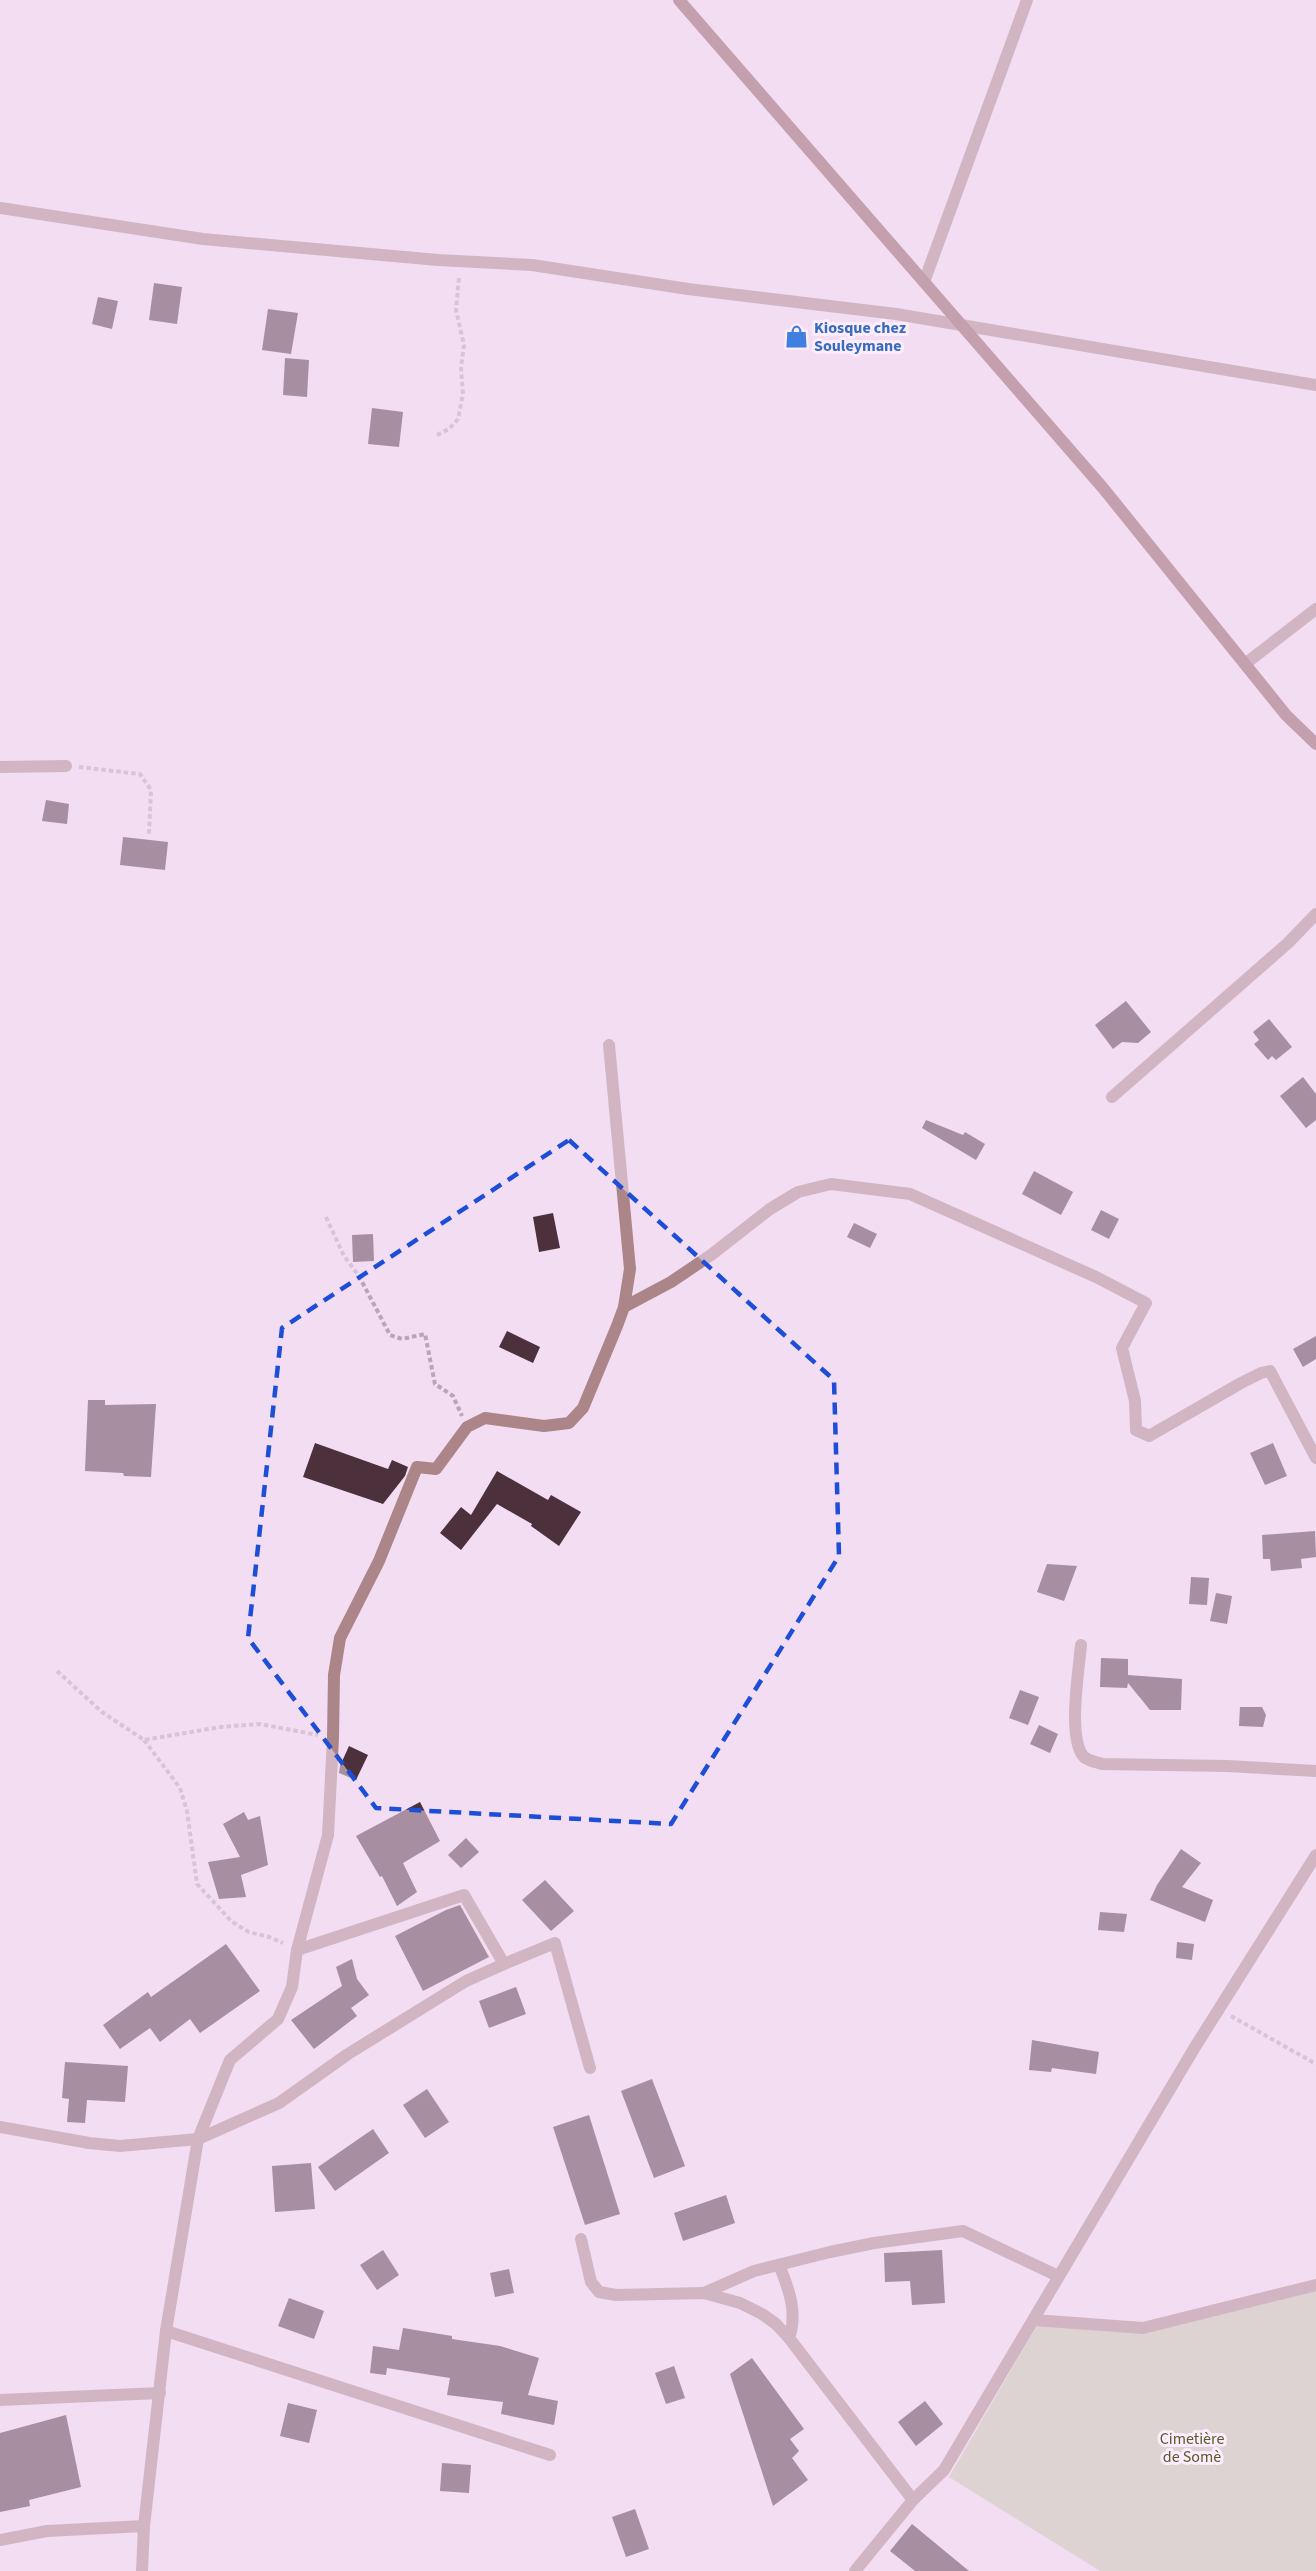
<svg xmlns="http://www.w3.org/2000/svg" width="1316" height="2571" font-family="'Source Sans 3',sans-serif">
<rect width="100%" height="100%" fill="#f2ddf3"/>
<path fill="#c3c8ad" d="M1316,2290v281h-216l-151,-94 88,-152 107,6z"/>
<g fill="#4c303c">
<path d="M154,283l28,4 -5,37 -28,-4z"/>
<path d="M98,297l20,4 -6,28 -20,-5z"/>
<path d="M268,309l30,4 -7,41 -29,-4z"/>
<path d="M285,358l24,2 -2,37 -24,-2z"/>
<path d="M372,408l31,4 -4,35 -31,-3z"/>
<path d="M46,800l23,4 -2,20 -25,-3z"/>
<path d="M123,837l45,5 -3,28 -45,-5z"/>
<path d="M1126,1001l25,31 -13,11 -16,-1 -9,7 -18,-24z"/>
<path d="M1269,1019l23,28 -16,13 -4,-4 -4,4 -14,-16 5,-4 -6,-8z"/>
<path d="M1303,1077l13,17v26l-10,8 -26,-32z"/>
<path d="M926,1120l37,15 2,-3 20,12 -9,16 -54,-32z"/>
<path d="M1034,1171l39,21 -12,23 -39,-21z"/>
<path d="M1101,1210l18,9 -10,20 -18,-9z"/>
<path d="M553,1213l7,35 -21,4 -6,-35z"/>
<path d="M854,1223l23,11 -7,14 -23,-11z"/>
<path d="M373,1234l1,27 -21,1 -1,-27z"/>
<path d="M507,1331l33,16 -7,16 -34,-16z"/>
<path d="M1316,1336v23l-13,8 -10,-18z"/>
<path d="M88,1400h17v5l51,-1 -5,73 -27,-1 -1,-3 -38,-2z"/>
<path d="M315,1443l73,26 4,-9 16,7 -3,9 -22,28 -80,-27z"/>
<path d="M1273,1443l14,33 -22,9 -15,-32z"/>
<path d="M497,1471l51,29 3,-5 30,17 -22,34 -28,-20 1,-2 -35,-20 -36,46 -21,-17 21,-26 10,8z"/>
<path d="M1315,1531l1,26 -15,2 1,9 -31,3 -1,-12h-7l-1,-24z"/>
<path d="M1047,1564l30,2 -13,35 -27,-9z"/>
<path d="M1191,1577l18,1 -2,27 -18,-1z"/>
<path d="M1216,1593l16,3 -5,28 -17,-3z"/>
<path d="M1101,1658l27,1v16l54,4 -1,31h-31l-22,-27 -1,5 -27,-1z"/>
<path d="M1020,1690l19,7 -11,28 -19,-7z"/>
<path d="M1240,1707h22l4,8 -3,12 -24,-1z"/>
<path d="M1039,1725l19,9 -8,19 -20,-9z"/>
<path d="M349,1746l19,9 -12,25 -17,-7 1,-7z"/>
<path d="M420,1802l20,39 -37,22 14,29 -20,14 -15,-30 -2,1 -24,-41z"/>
<path d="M244,1812l4,8 12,-4 8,49 -27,10 5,22 -27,2 -11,-37 32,-5 -17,-33z"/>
<path d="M466,1838l13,14 -18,16 -13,-13z"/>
<path d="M1181,1849l20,14 -19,24 31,13 -8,22 -55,-22 7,-15z"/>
<path d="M545,1880l29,31 -23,20 -29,-31z"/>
<path d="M460,1905l29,52 -66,34 -28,-55 51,-26z"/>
<path d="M1100,1912l27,2 -3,18 -26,-2z"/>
<path d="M1177,1942l17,2 -2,16 -16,-2z"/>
<path d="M226,1944l34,47 -60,42 -10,-14 -30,23 -10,-14 -30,21 -17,-24 45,-33 3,5z"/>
<path d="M352,1959l5,20 12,16 -18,13 6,8 -43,33 -23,-29 51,-34 -6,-19z"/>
<path d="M516,1987l10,27 -37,14 -10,-27z"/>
<path d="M1032,2040l67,12 -3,22 -44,-6 -1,4 -22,-2z"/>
<path d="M65,2062l63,4 -3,36 -38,-2 -2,23 -18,-1 2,-23 -7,-1z"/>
<path d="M652,2079l33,87 -31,12 -33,-87z"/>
<path d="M427,2089l22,33 -24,16 -22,-33z"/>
<path d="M589,2115l31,99 -35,11 -32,-98z"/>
<path d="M373,2129l16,24 -54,38 -17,-24z"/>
<path d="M311,2163l4,46 -40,3 -3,-46z"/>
<path d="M726,2195l9,28 -52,18 -9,-28z"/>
<path d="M383,2250l16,25 -22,15 -17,-25z"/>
<path d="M942,2250l3,53 -33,2 -2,-24 -25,1 -1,-29z"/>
<path d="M509,2269l5,24 -19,4 -5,-24z"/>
<path d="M289,2298l35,13 -10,28 -36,-13z"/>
<path d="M403,2328l49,8v3l48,7 39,12 -11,37 30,6 -4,24 -53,-11 2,-12 -56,-7 3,-17 -63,-10 -1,7 -16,-2 3,-27 26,4z"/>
<path d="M752,2358l52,71 -14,10 9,12 -7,7 16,22 -35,26 -43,-132z"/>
<path d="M674,2366l11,32 -19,6 -11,-31z"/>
<path d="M925,2401l18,23 -27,22 -18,-24z"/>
<path d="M288,2403l29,7 -8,33 -29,-7z"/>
<path d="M66,2415l15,72 -52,13 1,6 -30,6v-79z"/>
<path d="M442,2463l29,2 -2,28 -29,-2z"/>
<path d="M635,2509l14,40 -23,8 -14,-40z"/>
<path d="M912,2524l57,47h-54l-25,-20z"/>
</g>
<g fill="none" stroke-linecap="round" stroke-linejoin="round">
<g stroke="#b7a6b7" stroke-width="4" stroke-dasharray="4.5 3" stroke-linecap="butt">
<path d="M437,435l12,-6 9,-10 5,-25 -2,-26 3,-23 -8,-35 3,-33"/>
<path d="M79,767l61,7 11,16 -2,44"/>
<path d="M326,1217l18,39 15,20 31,59 12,4 23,-5 10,50 18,12 9,20"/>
<path d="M57,1671l45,41 42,28 76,-13 40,-3 58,11"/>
<path d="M144,1740l36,48 7,23 10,73 35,38 17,10 20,5 14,6"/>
<path d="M1231,2016l85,48"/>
</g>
<g stroke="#ab8588" stroke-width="12">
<path d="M0,208l203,31 235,21 94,5 156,24 208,25 420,71"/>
<path d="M924,282l103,-282"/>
<path d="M1245,664l71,-55"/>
<path d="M0,767l66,-1"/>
<path d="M1112,1097l176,-154 28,-29"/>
<path d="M624,1307l47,-25 40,-27 59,-46 28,-17 33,-8 79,10 186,83 50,26 -24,45 13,53 1,29 13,6 92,-53 20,-10 9,-2 46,87"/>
<path d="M1081,1645c-2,24 -14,94 3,112 5,4 12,5 18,7l125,2 89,5"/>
<path d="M297,1950l167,-55 40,69 51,-21 35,125"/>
<path d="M0,2127l89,16 31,3 78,-7 81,-36 69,-49 118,-73 38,-17"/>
<path d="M581,2239l10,43 8,10 17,3 88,-2 36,10 22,11 14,10 13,14 124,162"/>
<path d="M779,2265c10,24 19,48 10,73"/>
<path d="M704,2293l50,-22 76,-19 44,-9 89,-12 95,45"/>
<path d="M1034,2320l109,8 173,-43"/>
<path d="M166,2331l384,124"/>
<path d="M0,2400l160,-7"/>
<path d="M0,2540l47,-9 97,-5"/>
<path d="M142,2571l2,-45 22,-195 32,-192 32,-79 48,-41 14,-32 5,-37 31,-115 5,-97 1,-63 6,-37 39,-77 38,-94 19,2 31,-42 18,-9 59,8 25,-3 14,-15 34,-82 7,-19 6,-38 -21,-224"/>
<path d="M855,2571l58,-71 31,-30 251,-423 121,-192"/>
</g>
<path stroke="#8c575d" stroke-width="12" d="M679,0l424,488 183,227 30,29"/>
</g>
<path d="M0 0H1316V2571H0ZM569,1140l265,240 5,176 -168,268 -295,-16 -128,-170 34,-310z" fill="#f2ddf3" fill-opacity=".55" fill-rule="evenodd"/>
<path fill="none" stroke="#1d4ed8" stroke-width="4.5" stroke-dasharray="12 8" stroke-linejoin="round" d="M569,1140l265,240 5,176 -168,268 -295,-16 -128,-170 34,-310z"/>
<defs>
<symbol id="shop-bare" viewBox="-9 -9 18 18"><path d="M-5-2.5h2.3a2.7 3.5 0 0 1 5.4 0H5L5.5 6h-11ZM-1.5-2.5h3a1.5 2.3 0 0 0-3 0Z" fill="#3f7fe0" stroke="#fdecfe" stroke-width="2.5" paint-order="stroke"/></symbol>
</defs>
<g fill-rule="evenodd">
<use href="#shop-bare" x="780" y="320" width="33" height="33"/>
</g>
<g text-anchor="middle" stroke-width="6" stroke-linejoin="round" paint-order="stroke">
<g font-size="16" font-weight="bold" fill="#366cbe" stroke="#fdecfe" text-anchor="start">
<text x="814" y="333">Kiosque chez<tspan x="814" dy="18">Souleymane</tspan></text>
</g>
<g font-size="16" fill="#565d28" stroke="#fdecfe">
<text x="1192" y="2444">Cimetière<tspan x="1192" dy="18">de Somè</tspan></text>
</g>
</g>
</svg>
